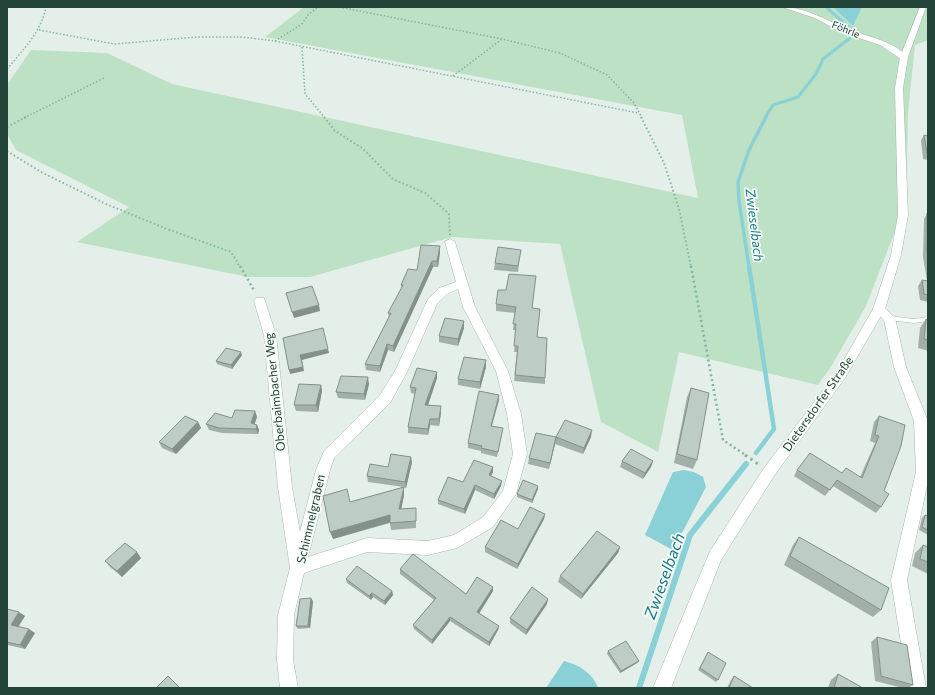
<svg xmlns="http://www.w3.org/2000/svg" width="935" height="695" font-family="Commissioner,sans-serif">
<rect width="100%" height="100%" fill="#e5efea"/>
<path fill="#bce1c4" d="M304,7h624v33l-13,5 -7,68 -2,90 -40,103 -34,59 -14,20 -139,-33 -21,100 -57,-30 -41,-178 -108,-7 -142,40h-62l-171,-35 52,-35 -113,-57 -9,-16v-49l24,-35 76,3 65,31 526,114 -16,-83 -417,-78z"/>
<g fill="#89d0d7">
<path d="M833,7h29l-9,19z"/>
<path d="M684,470l10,2 9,5 3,10 -33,63 -28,-15 28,-63z"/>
<path d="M564,661c15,4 29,12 34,27h-52z"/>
</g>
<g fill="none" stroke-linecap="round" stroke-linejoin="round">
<g stroke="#89d0d7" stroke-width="3">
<path d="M826,7l25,22"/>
<path d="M765,118l8,-13 25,-8 18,-23 7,-15 27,-21"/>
</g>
<path stroke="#89d0d7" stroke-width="3.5" d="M749,267l-10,-66 -1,-19 11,-32 17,-33"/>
<path stroke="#89d0d7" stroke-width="4.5" d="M749,266l25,163 -18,24"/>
<path stroke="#89d0d7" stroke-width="6" d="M639,688l51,-153 56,-71"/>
<defs>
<path id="service" d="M887,316h2l25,3 14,-2v4l-14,2 -25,-3h-2l-1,-2z"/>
<g id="minor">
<path d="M782,7c23,0 43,13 64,21 21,9 46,12 62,29l-1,2h-6l-21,-14 -39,-13 -26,-14z"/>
<path d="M450,239l5,3 20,65 33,64 13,43 6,40 -11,40 -23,33 -36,21 -29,7 -61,-3 -63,21 -10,42 -1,45 5,28h-18l-3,-28 1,-45 12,-47 -12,-81 -14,-152 -10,-34 2,-3h8l12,37 16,152 8,45 16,-62 8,-19 56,-56 15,-24 33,-72 11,-11 17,-6 -11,-40zM458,289l5,18 33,64 11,43 6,40 -10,37 -20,26 -29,18 -26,6 -61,-3 -59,19 22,-87 4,-12 56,-55 17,-31 30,-68 10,-10z"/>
<path d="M879,305l4,1 12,12 11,49 22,54v60l-21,99 19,108h-18l-17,-108 25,-108 -2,-51 -20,-54 -10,-47 -11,-11 2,-3z"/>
</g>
<path id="tertiary" d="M920,7h6l-18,50 -5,31 5,127 -7,40 -16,54 -40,69 -71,98 -53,84 -50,128h-18l57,-137 54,-83 73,-96 36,-63 18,-54 7,-40 -3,-127 5,-31z"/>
</defs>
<use href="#service" stroke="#a7b8b1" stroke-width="1"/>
<use href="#minor" stroke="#a7b8b1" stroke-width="1"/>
<use href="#tertiary" stroke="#a7b8b1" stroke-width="1"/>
<g stroke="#83b5a2" stroke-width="1.5" stroke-dasharray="1.5 2" stroke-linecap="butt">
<path d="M339,7l163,32 58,14 47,22 27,28 8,15"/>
<path d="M39,30l75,14 83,-7h45l33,4 363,72"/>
<path d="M275,41l27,-17 6,-9 10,-8"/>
<path d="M302,47l3,47 20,24"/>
<path d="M7,69c16,-19 34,-37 39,-62"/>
<path d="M453,76l49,-37"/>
<path d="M24,118l80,-40"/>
</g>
<g stroke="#83b5a2" stroke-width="2" stroke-dasharray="1.5 2.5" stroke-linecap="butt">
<path d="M324,117l11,14 27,17 31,31 32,14 24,21 1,21"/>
<path d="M641,117l23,46 15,46 12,58"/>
<path d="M7,127l19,-10"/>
<path d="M7,151l34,21 65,32 61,25 64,23 9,15"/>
</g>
<g stroke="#83b5a2" stroke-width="2.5" stroke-dasharray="2 3" stroke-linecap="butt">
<path d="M240,266l15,26"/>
<path d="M691,266l32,174 24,16"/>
</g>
<path stroke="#83b5a2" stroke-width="3" stroke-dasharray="2.5 4" stroke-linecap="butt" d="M745,455l13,9"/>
<use href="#service" fill="#fff" fill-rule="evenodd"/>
<use href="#minor" fill="#fff" fill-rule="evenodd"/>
<use href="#tertiary" fill="#fff" fill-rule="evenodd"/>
</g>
<g fill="#a3b0a9">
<path d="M924,135l4,1v24l-5,-1 -2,-19z"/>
<path d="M927,213h1v89l-8,-2 -2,-14 4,-6 5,1 -4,-24 1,-38z"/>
<path d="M440,246v6l-2,15h-5l-39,85 -6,-2 -8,22 -14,-2 -1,-6 24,-47 -1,-4 13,-24v-4l16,-15z"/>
<path d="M520,256l-2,16 -24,-2 1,-7z"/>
<path d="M496,304l36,4 13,70v6l-31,-3 3,-29h-3l2,-22h-3l2,-17 -19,-2z"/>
<path d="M926,319l2,1v31l-10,-3 2,-20z"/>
<path d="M464,321v7l-6,18 -19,-4v-6z"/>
<path d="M242,355l-10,14 -15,-5 -1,-3z"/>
<path d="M486,360v7l-6,22 -22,-4v-6z"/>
<path d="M437,372v6l-9,27 13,8 -2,13 -9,-1 -2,10 -20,-2v-6l7,-33 -4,-1 -1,-6z"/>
<path d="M369,384l-4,16 -27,-2 -2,-6z"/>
<path d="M321,385l1,6 -4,21 -22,-1 -2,-6z"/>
<path d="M691,388l6,72 -4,9 -19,-6 13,-66z"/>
<path d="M499,400l-7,26 10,7 -5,24 -16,-4v-2l-13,-3v-5z"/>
<path d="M255,411l2,6 -3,7 3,1 2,5 -1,4 -36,-1 -13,-3 -3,-6 26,-6z"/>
<path d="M879,416l5,75 -3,16 -5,6 -43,-27 -8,10 -31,-20 3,-6 63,7 15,-34 -5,-2 4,-19z"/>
<path d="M198,422l3,6 -25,26 -14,-6 -3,-6z"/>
<path d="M556,437h35l-8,17 -28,-10 -6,25 -21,-5 1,-6z"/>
<path d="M622,461h31l-2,6 -8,12 -23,-12z"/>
<path d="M412,462l-6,26 -2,-1v8l-3,14 15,-1v20l-25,2 -1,-7 -57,16 17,-37 54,-15 -36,-5 -1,-6 21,-9z"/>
<path d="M493,467v5l-2,4 10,10 -7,13 -19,-9 -10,24 -27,-10v-4l25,-18z"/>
<path d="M538,486v3l-6,14 -15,-6v-3z"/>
<path d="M545,514l-1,5 -27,50 -32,-17v-5z"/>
<path d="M925,515l3,1v19l-9,-5 3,-12z"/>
<path d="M799,537l82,73 -8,7 -89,-52 9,-20z"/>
<path d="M923,545l5,2v27l-16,-8 3,-13z"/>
<path d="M620,547l-2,6 -37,46 -23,-17 2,-6z"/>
<path d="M141,558l-19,19 -12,-10 -5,-6z"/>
<path d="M400,569l66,25 27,-7v4l-14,22 20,13 -1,4 -9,16 -39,-25 -18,23 -18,-15 -1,-4 21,-25 -34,-26z"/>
<path d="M346,579l46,12 1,4 -8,10 -12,-8 -2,3 -24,-17z"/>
<path d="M313,601l-3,27 -12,1 -2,-3z"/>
<path d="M547,604l-21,31 -16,-12v-5z"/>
<path d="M7,609l18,7 -7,10 17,7 -10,16 -18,-4z"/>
<path d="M877,637l36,48 -5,3h-5l-28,-7 -4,-39z"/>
<path d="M608,651l29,12 -17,10 -13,-19z"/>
<path d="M708,652l10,28 -2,2 -18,-12z"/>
<path d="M838,674l25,14h-35l3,-8z"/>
<path d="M734,676l19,12h-26l4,-8z"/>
</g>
<g fill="#84908a">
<path d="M440,246v6l-2,15 -1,-6z"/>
<path d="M432,261l1,6 -39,85 -1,-6z"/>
<path d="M319,305l1,6 -26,7 -2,-6z"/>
<path d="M464,321v7l-6,18v-7z"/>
<path d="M387,344l1,6 -8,22v-6z"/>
<path d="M328,349l1,4 -27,7 2,11 -14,3 -1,-4 11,-15z"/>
<path d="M241,352l1,3 -10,14 -1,-4z"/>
<path d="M486,360v7l-6,22v-7z"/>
<path d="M437,372v6l-11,33 -1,-6z"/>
<path d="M368,377l1,7 -4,16 -1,-6z"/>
<path d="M321,385l1,6 -4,21 -2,-7z"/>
<path d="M499,395v5l-9,31 1,-5z"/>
<path d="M441,406v7l-2,13v-7z"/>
<path d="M255,411l2,6 -4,12 -2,-6z"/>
<path d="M430,419v6l-2,10v-6z"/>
<path d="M198,422l3,6 -25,26 -4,-5z"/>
<path d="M257,425l2,5 -1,4 -2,-5z"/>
<path d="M592,430l-1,7 -8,17 1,-6z"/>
<path d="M556,437l-1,7 -6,25 1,-6z"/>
<path d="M411,457l1,5 -6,26 -1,-6z"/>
<path d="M653,461l-2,6 -8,12 2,-6z"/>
<path d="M493,467v5l-4,8v-5z"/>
<path d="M502,481l-1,5 -7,13v-5z"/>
<path d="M475,485v5l-10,24 -1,-5z"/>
<path d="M538,486v3l-6,14v-3z"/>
<path d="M404,487v8l-4,21 -1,-7z"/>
<path d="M545,514l-1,5 -27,50 1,-5z"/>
<path d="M390,515l1,7 -58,17 -3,-7z"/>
<path d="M620,547l-2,6 -37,46 2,-5z"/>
<path d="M137,552l4,6 -19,19 -5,-6z"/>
<path d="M493,587v4l-16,26v-5z"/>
<path d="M392,591l1,4 -8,10 -1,-4z"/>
<path d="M372,593l1,4 -2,3 -2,-4z"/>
<path d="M311,598l2,3 -3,27 -2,-2z"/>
<path d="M548,599l-1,5 -21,31 1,-5z"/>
<path d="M19,612l6,4 -8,13 -6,-4z"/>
<path d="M450,617v4l-18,23v-4z"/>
<path d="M499,626l-1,4 -9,16v-4z"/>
<path d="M29,629l6,4 -10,16 -5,-4z"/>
<path d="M639,661l-2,2 -17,10 1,-2z"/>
</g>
<g fill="#bdcdc5" stroke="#84908a">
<path d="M924,135l4,1v18l-1,-1z"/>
<path d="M927,213h1v44l-1,-6z"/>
<path d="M421,245l19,1 -3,15h-5l-39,85 -6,-2 -7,22 -15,-2 26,-51h-3l15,-28h-2l7,-16 9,1z"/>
<path d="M498,247l23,3 -3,16 -23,-3z"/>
<path d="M509,274l27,2 -4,32 8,1 -3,28 10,1 -2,40 -30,-3 3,-29h-4l2,-22h-3l3,-17 -20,-3 2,-14h8z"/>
<path d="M922,280l6,1v14l-4,-1z"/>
<path d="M312,286l7,19 -27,7 -6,-19z"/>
<path d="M445,318l19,3 -6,18 -19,-3z"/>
<path d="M926,319l2,1v20l-4,-1z"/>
<path d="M323,328l5,21 -28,6 3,12 -14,3 -6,-32z"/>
<path d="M226,348l15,4 -10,13 -15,-4z"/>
<path d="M464,357l22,3 -6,22 -22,-3z"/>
<path d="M417,368l20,4 -12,33 16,1 -2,13h-9l-2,10 -20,-2 8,-39 -6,-1z"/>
<path d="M341,376l27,1 -4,17 -28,-2z"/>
<path d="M299,384l22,1 -5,20h-22z"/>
<path d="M691,388l18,5 -12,67 -20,-6z"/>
<path d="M479,391l20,4 -8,31 12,2 -5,24 -17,-4 1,-2 -14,-3z"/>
<path d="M235,410l20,1 -4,12 6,2 -1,4 -37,-1 -13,-4 9,-11 17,5z"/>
<path d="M185,416l13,6 -26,27 -13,-7z"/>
<path d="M879,416l26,9 -4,21 -17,45 5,3 -8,13 -44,-27 -7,10 -33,-20 13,-17 32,20 4,-5 16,10 17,-42 -4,-1z"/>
<path d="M565,420l27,10 -8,18 -28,-11z"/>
<path d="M536,433l20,4 -6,26 -21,-5z"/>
<path d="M631,449l22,12 -8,12 -23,-12z"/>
<path d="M391,454l20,3 -6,25 -38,-6 3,-12 18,3z"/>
<path d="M474,460l19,7 -4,8 13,6 -8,13 -19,-9 -11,24 -26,-9 10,-23 15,5z"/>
<path d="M523,480l15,6 -6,14 -15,-6z"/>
<path d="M404,487l-5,22 17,-1v13l-26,2v-8l-60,17 -7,-36 24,-7 3,13z"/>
<path d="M530,507l15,7 -27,50 -33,-17 16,-27 17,9z"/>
<path d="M925,515l3,1v14l-6,-3z"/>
<path d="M597,531l23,16 -37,47 -23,-18z"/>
<path d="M799,537l90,51 -8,22 -91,-54z"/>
<path d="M125,543l12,9 -20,19 -12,-10z"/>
<path d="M923,545l5,2v15l-8,-3z"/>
<path d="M413,554l53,40 11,-17 16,10 -16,25 22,14 -10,16 -39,-25 -18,23 -19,-15 23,-27 -36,-29z"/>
<path d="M357,566l35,25 -8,10 -12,-8 -3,3 -23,-17z"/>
<path d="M532,587l16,12 -21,31 -17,-12z"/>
<path d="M311,598l-3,28h-12l4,-27z"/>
<path d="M7,609l12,3 -8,13 18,4 -9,16 -13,-3z"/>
<path d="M877,637l30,8 6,40 -32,-9z"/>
<path d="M626,641l13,20 -18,10 -13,-20z"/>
<path d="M708,652l18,11 -8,17 -18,-12z"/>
<path d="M838,674l25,14h-29z"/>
<path d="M168,676l12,12h-24z"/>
<path d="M734,676l19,12h-24z"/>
</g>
<g text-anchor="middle" stroke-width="3.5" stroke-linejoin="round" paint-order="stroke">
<g font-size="10" fill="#224338" stroke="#f6fbf8">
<text transform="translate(846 29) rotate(22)" y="4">Föhrle</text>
</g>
<g font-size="12" fill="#224338" stroke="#f6fbf8">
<text transform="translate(275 392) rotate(-96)" y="4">Oberbaimbacher Weg</text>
<text transform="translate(818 404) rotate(-55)" y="4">Dietersdorfer Straße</text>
<text transform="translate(311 519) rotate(-77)" y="4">Schimmelgraben</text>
</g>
<g font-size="13" font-style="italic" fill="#177884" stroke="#f6fbf8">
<text transform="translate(755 225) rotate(83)" y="5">Zwieselbach</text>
</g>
<g font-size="16" font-style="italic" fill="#177884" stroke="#f6fbf8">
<text transform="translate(664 576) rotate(-70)" y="6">Zwieselbach</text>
</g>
</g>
<rect width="935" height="695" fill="none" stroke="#224338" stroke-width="16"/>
</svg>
